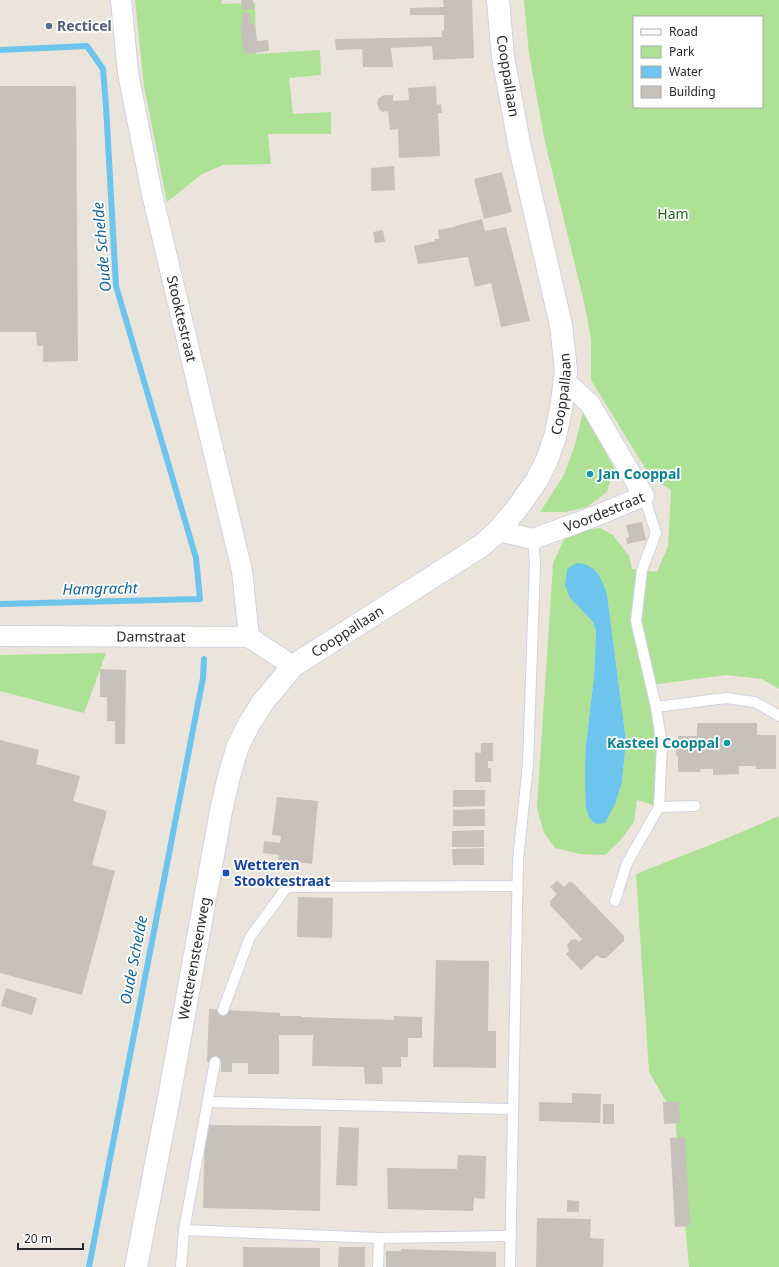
<svg xmlns="http://www.w3.org/2000/svg" width="779" height="1267" font-family="'Noto Sans',sans-serif">
<rect width="100%" height="100%" fill="#ebe4da"/>
<g fill="#ade196" fill-rule="evenodd">
<path d="M135,0h86l1,4 33,-1 1,51 64,-4 1,25 -32,3 4,36 38,-2v22h-63l3,30 -48,1 -21,9 -35,28 -23,-116z"/>
<path d="M524,0h255v689l-17,-10 -36,-4 -75,10 5,22 3,100 -22,-7 -3,22 -15,20 -14,13 -25,-1 -25,-6 -11,-15 -7,-25 16,-244 10,-23 12,-10 25,-3 13,7 16,21 3,13 25,3 11,-26 3,-56 -21,-14 -59,-96v-40l-6,-34 -40,-164 -16,-88zM634,17h128v90h-128zM607,594l19,147 -4,41 -33,36 -3,-10v-64l8,-68 2,-45 -3,-9 -23,-24z"/>
<path d="M583,411l31,57 -7,24 -20,15 -22,5h-25l24,-37 11,-30z"/>
<path d="M106,653l-22,60 -84,-22v-36z"/>
<path d="M779,816v451h-90l-14,-150 -26,-45 -13,-198 89,-35z"/>
</g>
<path fill="#6dc5ed" d="M576,563c19,0 26,15 31,31l19,147 -4,41 -7,22 -10,19 -9,1 -7,-6 -3,-10 -1,-33 1,-31 8,-68 2,-45 -3,-9 -23,-24 -5,-13 2,-16z"/>
<g fill="none" stroke-linecap="round" stroke-linejoin="round">
<g stroke="#6dc5ed" stroke-width="6">
<path d="M0,50l87,-4 16,23 3,37 10,180 80,272 4,41 -200,5"/>
<path d="M89,1267l114,-589 1,-19"/>
</g>
</g>
<g fill="#c6c1ba">
<path d="M241,0h12l1,9 -12,1z"/>
<path d="M443,0h29l2,58 -41,2 -1,-14 -41,2 2,19h-30l-1,-18 -26,1 -1,-11 107,-2v-6h2v-16h-34v-7l34,-1z"/>
<path d="M242,13h8l2,11h3l2,17 11,-1 1,11 -25,3 -4,-29h3z"/>
<path d="M0,86h76l2,275 -35,1v-16h-6l-1,-14h-36z"/>
<path d="M436,86l1,19 4,-1 1,9h-4l2,43 -41,2 -1,-29 -8,1 -2,-19 -5,1 -4,-3 -2,-6 2,-5 5,-3h9v6l16,-1 -1,-12z"/>
<path d="M394,166l1,24 -24,1v-23z"/>
<path d="M502,172l10,40 -28,7 -10,-40z"/>
<path d="M482,219l3,12 21,-4 24,94 -29,6 -10,-44 -16,4 -7,-30 -50,7 -4,-18 21,-5v-2h4l-1,-9 17,-3v-1z"/>
<path d="M383,230l2,12 -10,1 -2,-11z"/>
<path d="M642,522l4,18 -19,4 -1,-6 3,-1 -3,-12z"/>
<path d="M100,669l26,1 -1,74h-10v-23h-8v-24h-7z"/>
<path d="M697,723h60v12h19v34h-20v-3h-17v8l-26,1v-6h-13l1,3h-23v-16h-2v-7h2v-13h19z"/>
<path d="M0,740l39,10 -3,14 44,12 -7,25 34,10 -15,54 23,6 -33,124 -82,-22z"/>
<path d="M481,743h12v18h-5v7h3v14h-16v-30l6,1z"/>
<path d="M453,790h32v16l-32,1z"/>
<path d="M277,797l41,4 -6,63 -34,-4 1,-5 -16,-2 1,-12 16,2 1,-7 -9,-1z"/>
<path d="M485,809v17h-32v-16z"/>
<path d="M484,830v17h-32v-16z"/>
<path d="M484,848v17h-31l-1,-16z"/>
<path d="M557,881l7,6 5,-5 4,1 51,53v5l-18,17h-5l-4,-3 -16,15 -15,-16 3,-3 -2,-6 4,-5 5,-1 3,3 3,-3 -32,-34v-4l7,-7 -7,-7z"/>
<path d="M298,897l35,1 -1,40 -35,-1z"/>
<path d="M436,960l53,1 -1,70h8v37l-63,-1z"/>
<path d="M6,988l31,10 -5,17 -31,-9z"/>
<path d="M209,1009l71,4v3h21v1l93,3v-4l28,1v21h-14v19h-7v10h-19l1,17h-18l-1,-17 -52,-1 1,-31h-34v39h-31v-11h-16v9h-11v-9l-14,-1z"/>
<path d="M572,1093l29,1 -1,29 -61,-2v-19l33,1z"/>
<path d="M663,1102h16l1,21 -16,1z"/>
<rect x="603" y="1104" width="11" height="20"/>
<path d="M205,1125l116,1 -1,85 -117,-3z"/>
<path d="M339,1127l20,1 -2,58 -21,-1z"/>
<path d="M685,1137l5,89 -15,1 -5,-89z"/>
<path d="M458,1155l28,1 -1,43 -11,-1 -1,13 -85,-2 -1,-41 70,1z"/>
<path d="M567,1200l12,1v11h-12z"/>
<path d="M537,1218l54,1 -1,19 14,1 -1,28h-67z"/>
<path d="M243,1247l77,1v19h-77z"/>
<path d="M339,1247h26v20h-27z"/>
<path d="M401,1249l95,3v15h-110v-16h15z"/>
</g>
<g fill="none" stroke-linecap="round" stroke-linejoin="round">
<defs>
<g id="lane">
<path d="M644,496l12,37 -14,37 -6,51 20,86"/>
<path d="M659,807l36,-1"/>
<path d="M615,901l12,-38 32,-56 3,-61 -6,-39 70,-9 29,4 24,14"/>
<path d="M223,1010l27,-73 37,-50 230,-1"/>
<path d="M207,1102l306,7"/>
<path d="M184,1230l195,8"/>
<path d="M181,1267l3,-37 31,-168"/>
<path d="M378,1267l1,-29 132,-2"/>
<path d="M510,1267l8,-407 10,-96 7,-201 -2,-24"/>
</g>
<g id="street">
<path id="s1" d="M121,0l7,73 24,121 90,377 7,66"/>
<path id="s2" d="M498,531l35,8 60,-22 51,-21 -54,-92 -25,-23"/>
<path id="s3" d="M0,636l249,1 44,29"/>
</g>
<g id="secondary">
<path id="s4" d="M136,1267l34,-175 51,-281 8,-35 9,-30 11,-22 14,-22 30,-36 188,-120 17,-15 20,-24 19,-27 10,-20 8,-23 6,-28 5,-38 -5,-46 -41,-177 -17,-91 -5,-57"/>
</g>
</defs>
<use href="#lane" stroke="#cfd2e1" stroke-width="12"/>
<use href="#street" stroke="#cfd2e1" stroke-width="22"/>
<use href="#secondary" stroke="#cfd2e1" stroke-width="24"/>
<use href="#lane" stroke="#fff" stroke-width="10"/>
<use href="#street" stroke="#fff" stroke-width="20"/>
<use href="#secondary" stroke="#fff" stroke-width="22"/>
</g>
<circle fill="#5c6f8a" stroke="#fff" stroke-width="1.5" cx="49" cy="26" r="4"/>
<g fill="#0f9aa8" stroke="#fff" stroke-width="1.5">
<circle cx="590" cy="474" r="4"/>
<circle cx="727" cy="743" r="4"/>
</g>
<rect fill="#1a4fb4" stroke="#fff" stroke-width="1.5" x="222" y="869" width="8" height="8" rx="2"/>
<g text-anchor="middle" stroke-width="3.5" stroke-linejoin="round" paint-order="stroke">
<g font-size="14" font-weight="bold" fill="#4e5e75" stroke="#fff" text-anchor="start">
<text x="57" y="31">Recticel</text>
</g>
<g font-size="14" fill="#282828" stroke="#fff">
<text transform="translate(508 76) rotate(81)" y="5">Cooppallaan</text>
<text dy="5" stroke="none"><textPath href="#s1" startOffset="325">Stooktestraat</textPath></text>
<text dy="5" stroke="none"><textPath href="#s4" startOffset="1029">Cooppallaan</textPath></text>
<text dy="5" stroke="none"><textPath href="#s2" startOffset="112">Voordestraat</textPath></text>
<text dy="5" stroke="none"><textPath href="#s4" startOffset="693">Cooppallaan</textPath></text>
<text dy="5" stroke="none"><textPath href="#s3" startOffset="151">Damstraat</textPath></text>
<text dy="5" stroke="none"><textPath href="#s4" startOffset="314">Wetterensteenweg</textPath></text>
</g>
<g font-size="14" fill="#26631a" stroke="#fff">
<text x="673" y="219">Ham</text>
</g>
<g font-size="14" font-weight="bold" fill="#0d838f" stroke="#fff" text-anchor="start">
<text x="598" y="479">Jan Cooppal</text>
<text x="719" y="748" text-anchor="end">Kasteel Cooppal</text>
</g>
<g font-size="14" font-weight="bold" fill="#164399" stroke="#fff" text-anchor="start">
<text x="234" y="870">Wetteren<tspan x="234" dy="16">Stooktestraat</tspan></text>
</g>
<g font-size="15" font-style="italic" fill="#0f6296" stroke="#fff">
<text transform="translate(102 247) rotate(-95)" y="5">Oude Schelde</text>
<text transform="translate(100 589) rotate(-1)" y="5">Hamgracht</text>
<text transform="translate(134 960) rotate(-79)" y="5">Oude Schelde</text>
</g>
</g>
<rect x="633" y="16" width="130" height="92" fill="#ffffff" stroke="#a9a9a9"/>
<rect x="641" y="29" width="20" height="6" fill="#ffffff" stroke="#a9a9a9"/>
<text x="669" y="36" font-size="12" fill="#282828">Road</text>
<rect x="641" y="46" width="20" height="12" fill="#ade196" stroke="#a9a9a9"/>
<text x="669" y="56" font-size="12" fill="#282828">Park</text>
<rect x="641" y="66" width="20" height="12" fill="#6dc5ed" stroke="#a9a9a9"/>
<text x="669" y="76" font-size="12" fill="#282828">Water</text>
<rect x="641" y="86" width="20" height="12" fill="#c6c1ba" stroke="#a9a9a9"/>
<text x="669" y="96" font-size="12" fill="#282828">Building</text>
<path d="M18 1243v6h65v-6" fill="none" stroke="#282828" stroke-width="2"/>
<text x="24" y="1243" font-size="12" fill="#282828" stroke="#ffffff" stroke-width="3" paint-order="stroke">20 m</text>
</svg>
